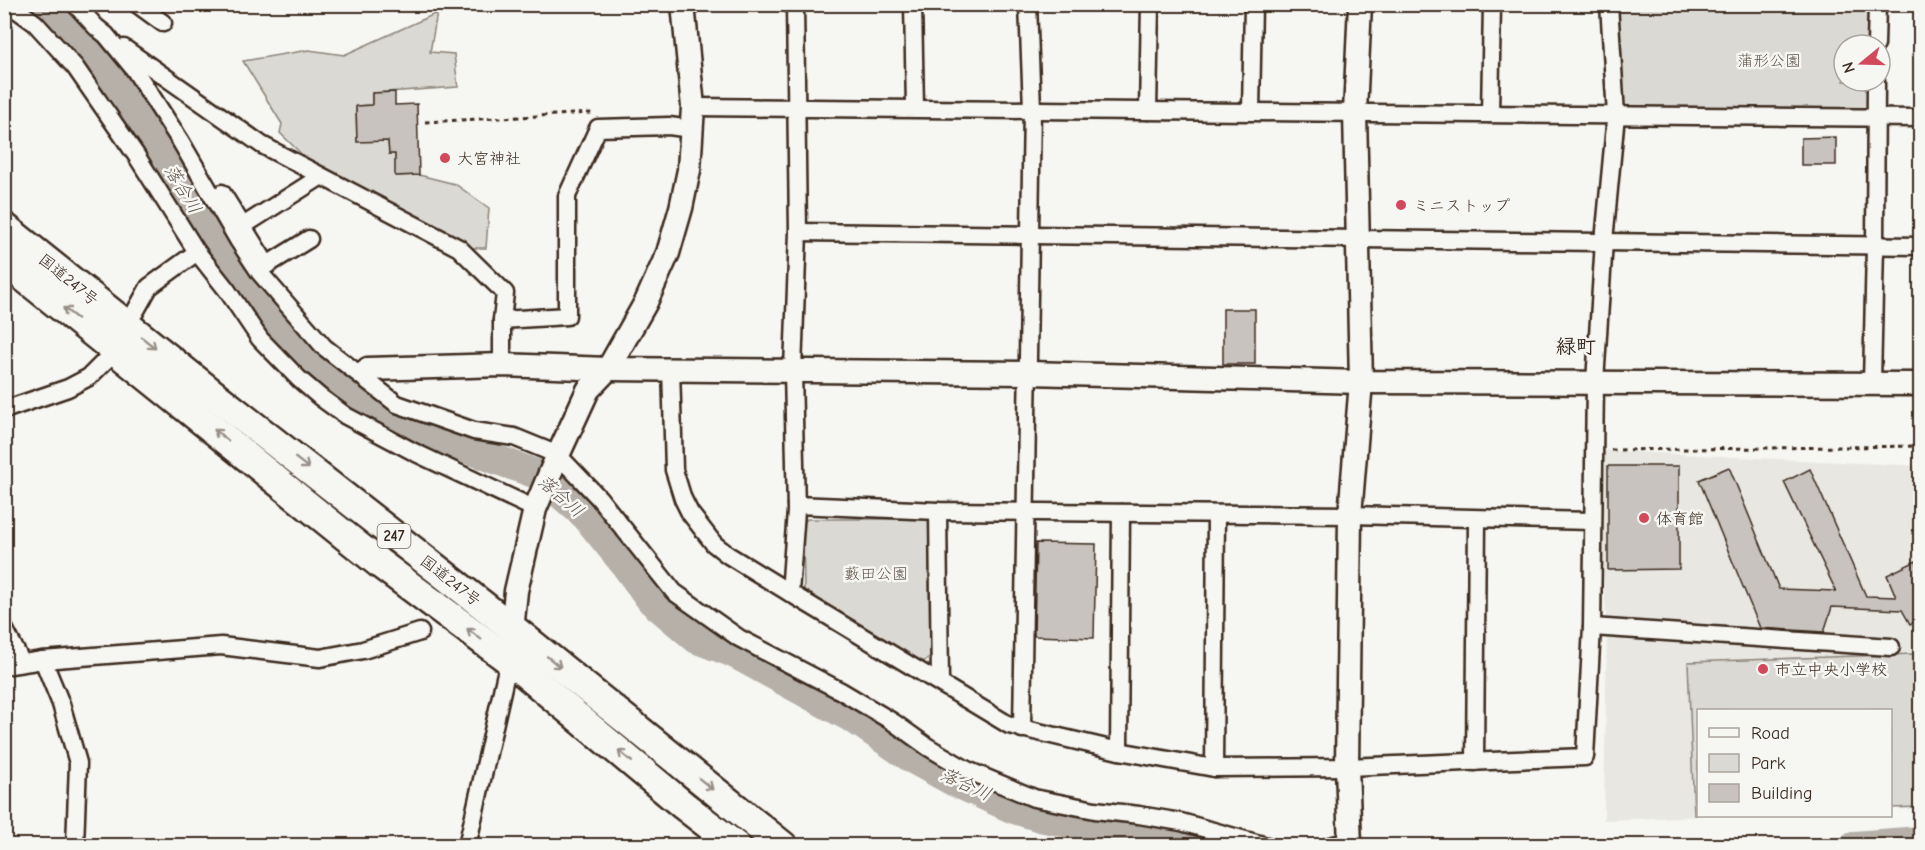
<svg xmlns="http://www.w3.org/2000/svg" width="1925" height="850" font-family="'Comic Neue','Klee One',sans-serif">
<rect width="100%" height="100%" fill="#f6f6f2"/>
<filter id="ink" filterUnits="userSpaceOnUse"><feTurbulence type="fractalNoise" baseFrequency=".0167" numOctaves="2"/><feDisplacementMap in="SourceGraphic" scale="12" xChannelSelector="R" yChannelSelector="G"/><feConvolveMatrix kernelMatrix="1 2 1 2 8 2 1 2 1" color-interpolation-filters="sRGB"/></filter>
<g filter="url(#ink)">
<path fill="#e8e7e2" d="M1594,450l326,16v341l-29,1 -1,-98h-192v106h6l-100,4 3,-192z"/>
<g fill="#dad9d3" stroke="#8a8278" stroke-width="1.5">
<path d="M1609,5h268l-1,40h-32v36h32v37l-260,-3z"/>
<path d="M437,13l-7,39 24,2 4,33 -86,6v12l-16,1 1,35h31l1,13h6l1,22 23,-1 36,9 34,24 -3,40h-27l-128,-65 -51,-50 2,-9 -39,-63 66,-11 35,5z"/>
<path d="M807,519h122l1,139 -8,4 -118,-70 -1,-68z"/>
<path d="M1914,654l6,153 -29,1 -1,-98h-192v104l-4,1 -6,-153z"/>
</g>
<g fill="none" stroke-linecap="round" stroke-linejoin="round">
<g stroke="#b6b0a9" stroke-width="30">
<path d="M45,4l61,66 18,22 118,195 67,73 41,35 55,31 134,49 47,41 38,47 27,37 46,39 37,14 122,67 57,39 40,22 61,28 26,8 29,6 58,7 60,16"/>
<path d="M1854,846l66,-5"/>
</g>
</g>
<g fill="#c8c3be" stroke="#3b2a1e" stroke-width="1.5">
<path d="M395,92v13l22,-1 2,71 -24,1v-22h-6l-1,-13 -31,1 -1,-36 16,-1v-12z"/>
<path d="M1836,137v28h-35v-27z"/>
<rect x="1223" y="309" width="32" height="55"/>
<path d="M1608,466h71v103l-71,1z"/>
<path d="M1729,467l50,122 57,2 -52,-109 26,-13 56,127 30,1 -9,-22 29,-14 4,11v47l-10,5 -8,-14 -70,-3 -8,25 -64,-4 -61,-148z"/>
<path d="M1036,543l60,1 -2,94 -60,-2z"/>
</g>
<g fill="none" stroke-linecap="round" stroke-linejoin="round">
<defs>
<g id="street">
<path d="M9,4l26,19 40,44 61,88 61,97 30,38 33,49 39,40 21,18 26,19 68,36 121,57"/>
<path d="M75,4l21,23 10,8 28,34 47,73 57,98 22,33 64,74 73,57 77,27 40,6 44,18 41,43 75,94 65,46 102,53 52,31 35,25 39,23 67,28 61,12 44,5 42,7 86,24"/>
<path d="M137,4l26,19"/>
<path d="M913,4l2,104"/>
<path d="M1876,45l1,-41"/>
<path d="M124,48l138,97 197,103 46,45 -3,27"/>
<path d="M693,107l1227,11"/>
<path d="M1148,111l2,-107"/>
<path d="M1251,111l2,-107"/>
<path d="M1490,114l2,-110"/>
<path d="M222,193l45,72 42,-26"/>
<path d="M243,226l77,-49"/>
<path d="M798,232l1122,14"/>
<path d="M125,324l10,-12 14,-25 48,-35"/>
<path d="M502,365v-45l65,-4v-120l31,-68 71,-2 22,3"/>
<path d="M671,368l3,102 9,29 7,14 24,31 14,11 62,38 219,132 110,26 95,17 133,-1 238,-10 7,-130 3,-245 9,-141 12,-126 -7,-111"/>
<path d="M1872,384l3,-139 1,-164"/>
<path d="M4,410l64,-22 21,-11 27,-27"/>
<path d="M796,505l142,6 412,4 242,6"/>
<path d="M938,511l2,171"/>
<path d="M790,593l6,-82 -3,-141 5,-138 -3,-228"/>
<path d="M1592,627l299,20"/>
<path d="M4,628l18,35"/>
<path d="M43,660l18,44 17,59 -3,83"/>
<path d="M4,666l39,-6 178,-14 99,12 43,-8 57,-18"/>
<path d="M1022,729l10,-620 -4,-105"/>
<path d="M1119,751l2,-238"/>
<path d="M1475,762l2,-243"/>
<path d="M1214,768l2,-253"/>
<path d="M467,846l42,-186"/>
<path d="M1330,846l20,-5"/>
</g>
<g id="secondary">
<path d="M368,369l134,-4 106,4 421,4 332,9 559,2"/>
<path d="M511,641l5,-50 19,-82 19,-45 34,-74 20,-21 38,-67 22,-49 13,-45 8,-38 4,-63 -10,-103"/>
<path d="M1350,846l-3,-79 3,-252 11,-133 -6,-270 5,-108"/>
</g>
<g id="highway">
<path d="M4,227l209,167 299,234 271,218"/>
<path d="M4,261l375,302 130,97 174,145 53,41"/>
</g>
</defs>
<use href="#street" stroke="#3b2a1e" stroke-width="21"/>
<use href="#secondary" stroke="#3b2a1e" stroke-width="27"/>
<use href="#highway" stroke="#3b2a1e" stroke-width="33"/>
<g stroke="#3b2a1e" stroke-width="3" stroke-dasharray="4.5 4.5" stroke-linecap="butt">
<path d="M437,13l1,-9"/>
<path d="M425,122l167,-9"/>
<path d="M1611,450l309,-4"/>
</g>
<use href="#street" stroke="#f6f6f2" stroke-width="16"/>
<use href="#secondary" stroke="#f6f6f2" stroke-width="22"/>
<use href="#highway" stroke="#f6f6f2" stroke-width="28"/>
</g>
<defs><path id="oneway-shaft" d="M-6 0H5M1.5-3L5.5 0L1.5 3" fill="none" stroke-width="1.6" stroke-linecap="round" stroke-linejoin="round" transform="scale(1.5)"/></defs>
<g stroke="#989088">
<use href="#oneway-shaft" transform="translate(70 313) rotate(-142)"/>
<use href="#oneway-shaft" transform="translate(149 343) rotate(39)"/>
<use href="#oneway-shaft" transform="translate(221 435) rotate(-141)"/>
<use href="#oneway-shaft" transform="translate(302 463) rotate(38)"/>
<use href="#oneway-shaft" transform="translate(474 634) rotate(-143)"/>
<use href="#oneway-shaft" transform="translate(554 662) rotate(39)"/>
<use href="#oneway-shaft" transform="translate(625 756) rotate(-140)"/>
<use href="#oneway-shaft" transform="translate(706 784) rotate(39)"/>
</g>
</g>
<g fill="#d1495b" stroke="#f6f6f2" stroke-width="2">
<circle cx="445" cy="158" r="6"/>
<circle cx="1401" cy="205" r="6"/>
<circle cx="1644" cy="518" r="6"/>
<circle cx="1763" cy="669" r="6"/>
</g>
<g text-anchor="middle" stroke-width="5" stroke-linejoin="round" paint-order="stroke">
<rect fill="#f6f6f2" stroke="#73675e" stroke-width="1.5" x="377.5" y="524" width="33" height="24" rx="4.5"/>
<g font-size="15" font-weight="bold" fill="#3b2a1e">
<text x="394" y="541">247</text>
</g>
<g font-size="16" fill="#63564b" stroke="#f6f6f2">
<text x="1769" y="66">蒲形公園</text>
<text x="876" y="579">藪田公園</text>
</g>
<g font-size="16" fill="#3b2a1e" stroke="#f6f6f2" text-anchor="start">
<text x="457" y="164">大宮神社</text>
<text x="1413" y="211">ミニストップ</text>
<text x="1656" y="524">体育館</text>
<text x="1775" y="675">市立中央小学校</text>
</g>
<g font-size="16" fill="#3b2a1e" stroke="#f6f6f2">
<text transform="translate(69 279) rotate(39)" y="6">国道247号</text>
<text transform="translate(451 580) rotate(38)" y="6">国道247号</text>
</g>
<g font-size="18" font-style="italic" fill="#605248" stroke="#f6f6f2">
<text transform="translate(183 189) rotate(59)" y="6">落合川</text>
<text transform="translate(561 496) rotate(41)" y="6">落合川</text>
<text transform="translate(966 784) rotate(25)" y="6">落合川</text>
</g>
<g font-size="20" font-weight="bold" fill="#3b2a1e" stroke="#f6f6f2">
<text x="1576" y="353">緑町</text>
</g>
</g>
<rect width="1925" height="850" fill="none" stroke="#f6f6f2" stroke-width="24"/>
<rect x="12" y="12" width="1901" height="826" fill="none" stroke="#3b2a1e" stroke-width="2" filter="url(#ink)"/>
<rect x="1697" y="709" width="195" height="108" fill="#f6f6f2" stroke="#aba49d" stroke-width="1.5"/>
<rect x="1709" y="728" width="30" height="9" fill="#f6f6f2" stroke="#aba49d" stroke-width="1.5"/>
<text x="1751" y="739" font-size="18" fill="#3b2a1e">Road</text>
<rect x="1709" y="754" width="30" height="18" fill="#dad9d3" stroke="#aba49d" stroke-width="1.5"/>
<text x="1751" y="769" font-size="18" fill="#3b2a1e">Park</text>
<rect x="1709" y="784" width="30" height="18" fill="#c8c3be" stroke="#aba49d" stroke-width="1.5"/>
<text x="1751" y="799" font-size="18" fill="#3b2a1e">Building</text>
<g transform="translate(1862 63) rotate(251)"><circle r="28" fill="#f6f6f2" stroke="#aba49d" stroke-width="1.5"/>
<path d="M0-4.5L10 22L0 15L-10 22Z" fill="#d1495b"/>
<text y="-9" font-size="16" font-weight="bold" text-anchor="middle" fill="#3b2a1e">N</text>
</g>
</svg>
